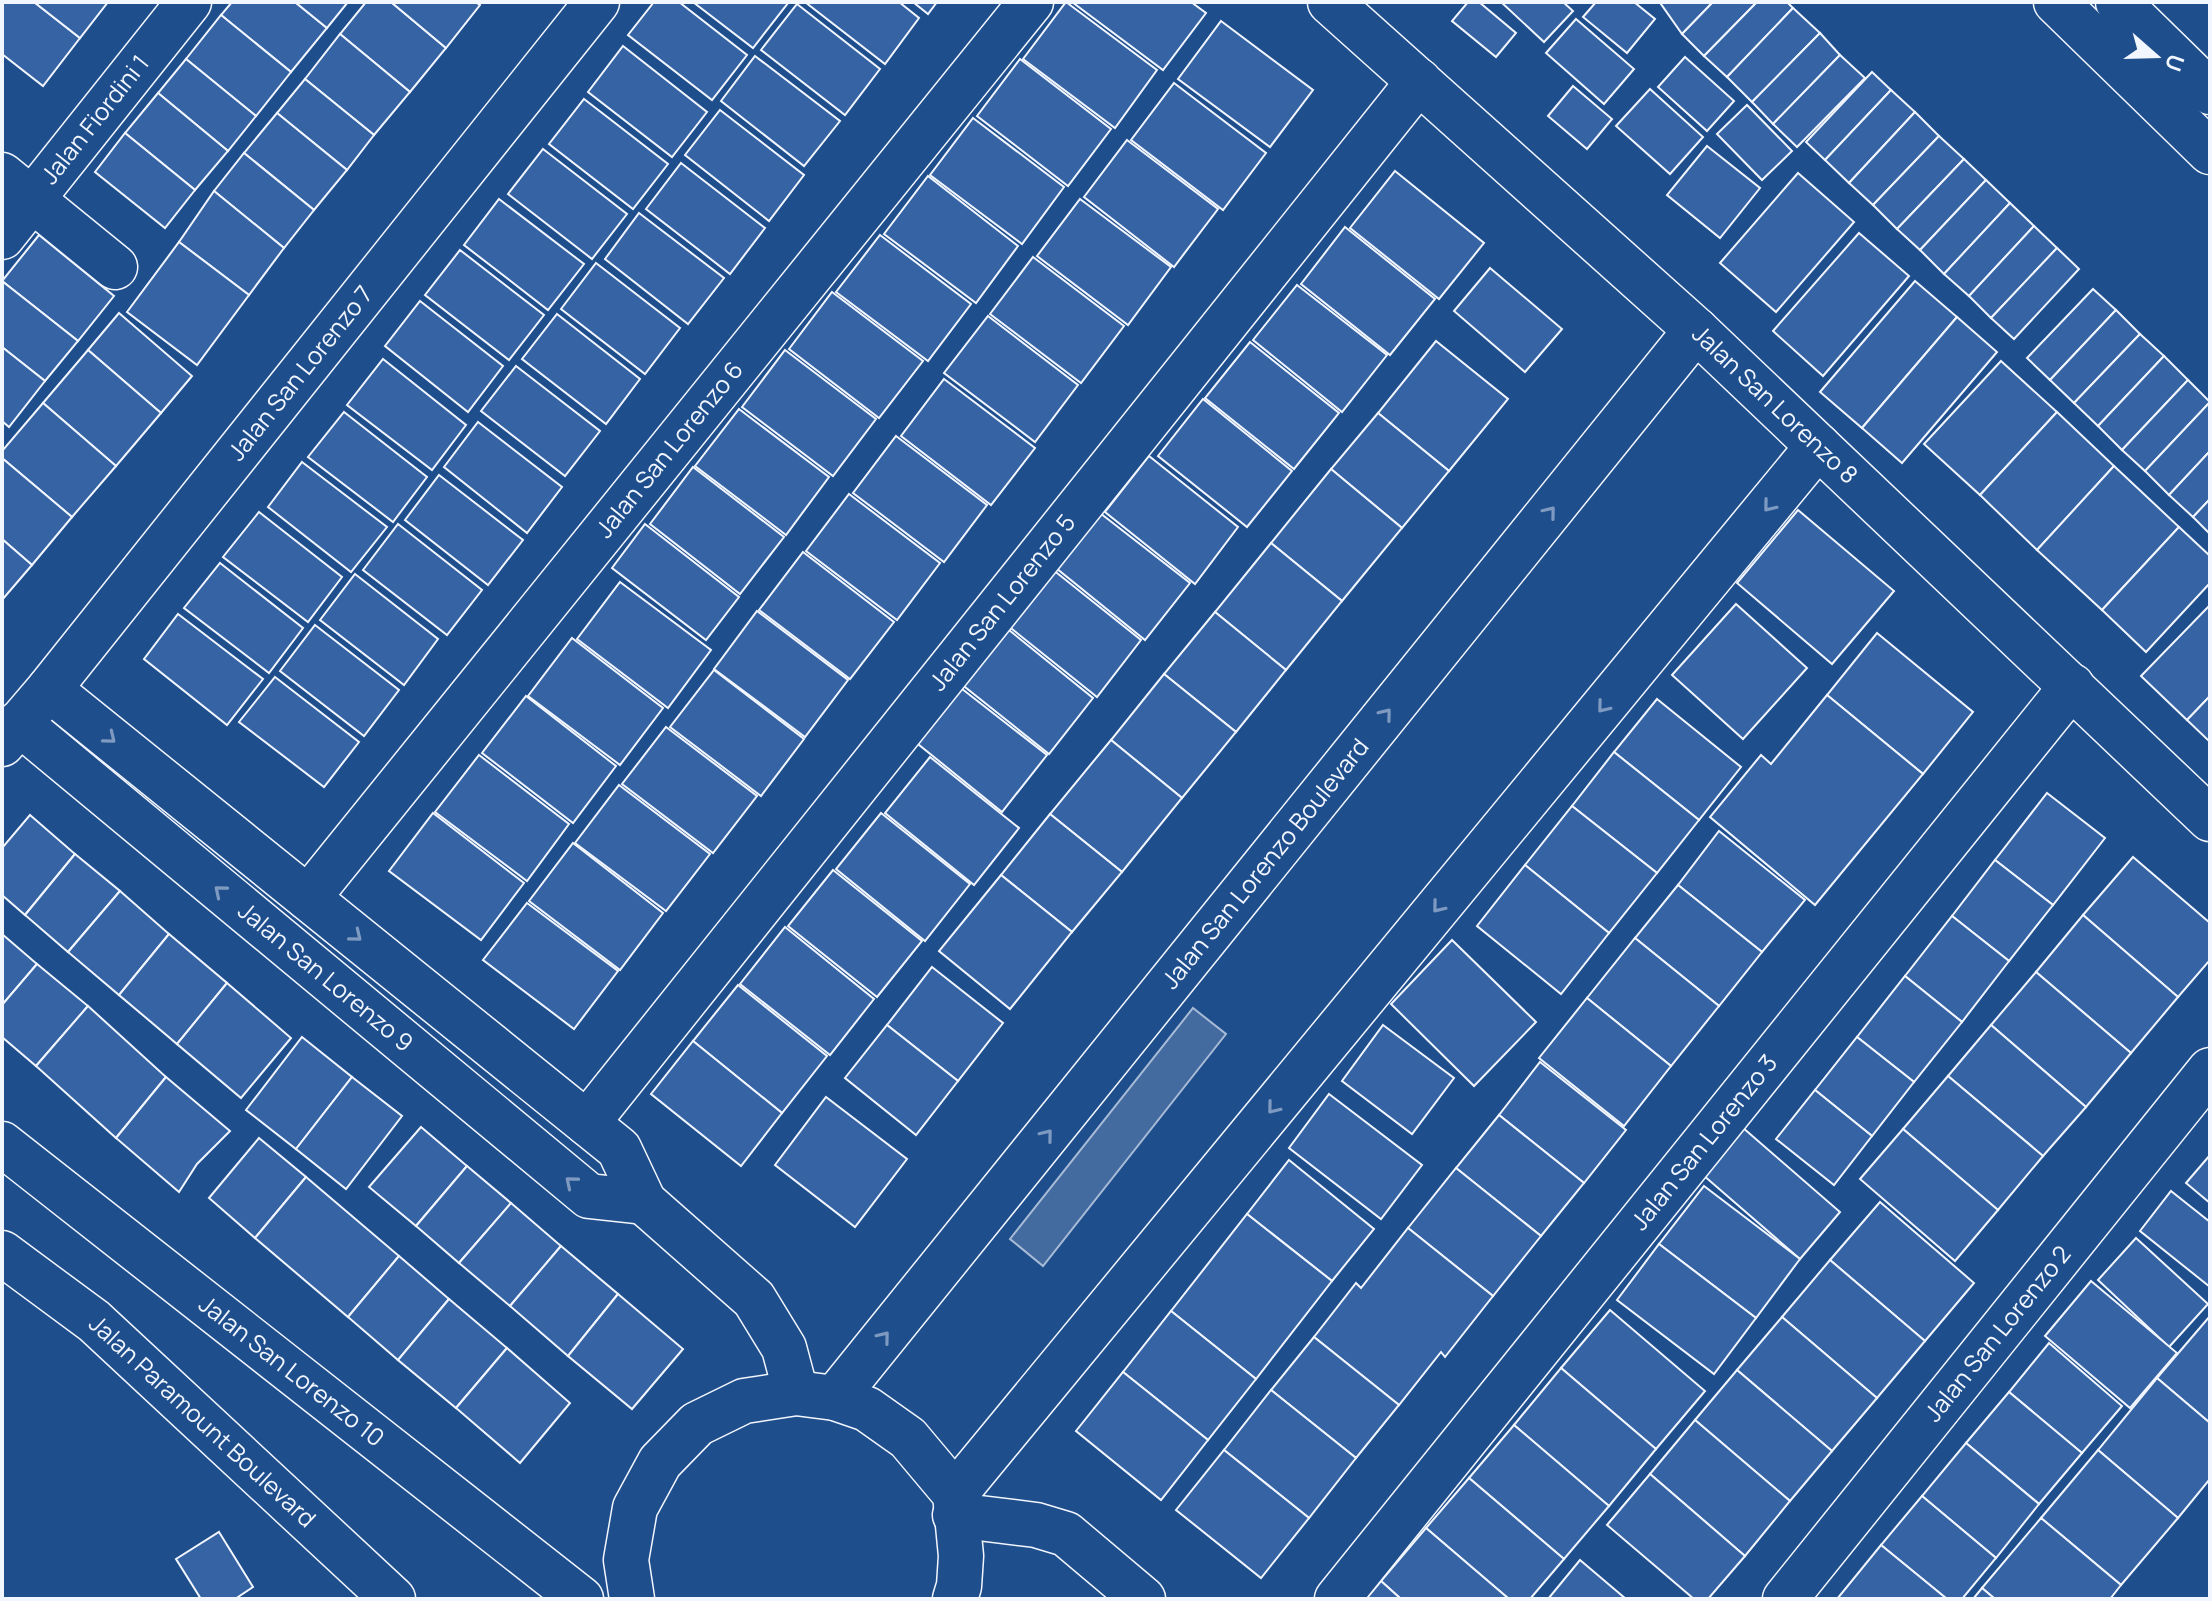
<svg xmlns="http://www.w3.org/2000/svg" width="2212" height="1601" font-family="Manrope,sans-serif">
<rect width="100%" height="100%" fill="#1f4e8c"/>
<path fill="#446ba0" stroke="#a8bbd7" stroke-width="2" d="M1193,1008l33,26 -183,232 -33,-27z"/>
<g fill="#3563a3" stroke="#f2f6ff" stroke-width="2">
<path d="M2,2h32l46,36 -37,48 -41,-32z"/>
<path d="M34,2h74l-28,36z"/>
<path d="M232,2h63l32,26 -36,44 -70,-57z"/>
<path d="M295,2h53l-21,26z"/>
<path d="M366,2h25l55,46 -36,44 -70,-58z"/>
<path d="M391,2h84l5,3 -34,43z"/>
<path d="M654,2h25l68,53 -35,45 -84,-65z"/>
<path d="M693,2h93l2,1 -35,45z"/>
<path d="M805,2h94l20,16 -34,46z"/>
<path d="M913,2h24l-9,12z"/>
<path d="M1066,2l91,68 -42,58 -92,-69z"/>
<path d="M1072,2h119l15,11 -43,57z"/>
<path d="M1468,2h11l37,31 -20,24 -44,-36z"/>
<path d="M1501,2h62l10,9 -29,31z"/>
<path d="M1596,2h38l21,17 -28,34 -44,-36z"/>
<path d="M1663,2h50l-31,32 -21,-30z"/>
<path d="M1713,2h44l-53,54 -22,-22z"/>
<path d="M1757,2h30l6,6 -66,69 -23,-21z"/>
<path d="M797,4l83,65 -35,46 -84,-65z"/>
<path d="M1793,8l27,25 -68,69 -25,-25z"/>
<path d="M221,15l70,57 -35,44 -70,-57z"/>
<path d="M1576,19l58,50 -30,35 -58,-51z"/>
<path d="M1221,21l92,69 -43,57 -92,-68z"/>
<path d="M1820,33l20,22 -67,69 -21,-22z"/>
<path d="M340,34l70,58 -36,43 -69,-56z"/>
<path d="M623,46l84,66 -35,45 -84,-65z"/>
<path d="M1840,55l25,23 -68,69 -24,-23z"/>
<path d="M755,56l85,65 -36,45 -83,-65z"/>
<path d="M1685,57l49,44 -27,30 -49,-44z"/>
<path d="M186,59l70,57 -28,35 -70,-58z"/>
<path d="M1020,59l91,70 -43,57 -91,-70z"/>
<path d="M1872,72l19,18 -66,70 -19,-18z"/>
<path d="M305,79l69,56 -27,35 -70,-57z"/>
<path d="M1174,83l92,70 -43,57 -92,-70z"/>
<path d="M1573,86l39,33 -25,30 -39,-33z"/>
<path d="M1650,89l53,48 -33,37 -54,-48z"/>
<path d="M1891,90l24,22 -66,71 -24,-23z"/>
<path d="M158,93l70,58 -33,39 -70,-57z"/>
<path d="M584,99l84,65 -35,45 -84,-65z"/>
<path d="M1747,105l45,46 -30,29 -45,-46z"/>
<path d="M720,110l84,65 -35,46 -84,-66z"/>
<path d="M1915,112l24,24 -66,69 -24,-22z"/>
<path d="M277,113l70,57 -33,40 -70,-57z"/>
<path d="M973,118l91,69 -42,57 -92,-69z"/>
<path d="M125,133l70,57 -30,38 -70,-56z"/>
<path d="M1939,136l25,23 -67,70 -24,-24z"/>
<path d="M1127,140l91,69 -44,58 -90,-70z"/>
<path d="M1707,146l53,42 -40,50 -53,-43z"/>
<path d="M543,149l84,65 -35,45 -84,-65z"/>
<path d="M244,153l70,57 -30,38 -70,-57z"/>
<path d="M1964,159l22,21 -66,70 -23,-21z"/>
<path d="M681,163l84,65 -35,46 -84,-65z"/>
<path d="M1395,171l89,72 -45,56 -89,-71z"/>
<path d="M1798,173l56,49 -78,90 -56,-49z"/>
<path d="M928,176l90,70 -42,57 -92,-69z"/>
<path d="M1986,180l24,23 -66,71 -24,-24z"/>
<path d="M214,191l70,57 -35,47 -70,-53z"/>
<path d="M499,199l85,65 -36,46 -84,-65z"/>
<path d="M1080,199l91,68 -43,58 -91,-69z"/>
<path d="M2010,203l24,23 -65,70 -25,-22z"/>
<path d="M639,213l85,65 -36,46 -83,-65z"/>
<path d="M2034,226l23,22 -66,70 -22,-22z"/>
<path d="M1345,227l90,72 -45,56 -89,-71z"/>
<path d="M1859,233l50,43 -86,100 -50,-45z"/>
<path d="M39,235l75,61 -36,45 -76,-60z"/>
<path d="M880,235l91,69 -43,57 -92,-69z"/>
<path d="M179,242l70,53 -52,70 -70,-53z"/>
<path d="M2057,248l22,21 -65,70 -23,-21z"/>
<path d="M460,250l84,65 -35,45 -84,-65z"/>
<path d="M1033,257l91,69 -43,57 -91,-69z"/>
<path d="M596,263l84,65 -35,46 -84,-65z"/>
<path d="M1490,268l72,61 -37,43 -71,-61z"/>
<path d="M2,281l76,60 -33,40 -43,-34z"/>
<path d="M1915,281l42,36 -95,111 -42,-36z"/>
<path d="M1297,285l90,70 -45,57 -89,-72z"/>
<path d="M2093,289l23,21 -66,70 -23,-22z"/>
<path d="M832,292l91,69 -44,57 -90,-69z"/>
<path d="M420,301l83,65 -35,46 -83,-66z"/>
<path d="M2116,310l24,24 -66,69 -24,-23z"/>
<path d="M119,313l73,63 -31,37 -73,-63z"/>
<path d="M557,314l83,65 -34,45 -84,-65z"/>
<path d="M988,316l90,69 -43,57 -91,-69z"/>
<path d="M1957,317l40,35 -95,111 -40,-35z"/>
<path d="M2140,334l24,22 -66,70 -24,-23z"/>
<path d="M1436,341l72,58 -59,72 -71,-58z"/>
<path d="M1250,342l89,71 -45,56 -89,-71z"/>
<path d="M2,347l43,34 -36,46 -7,-6z"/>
<path d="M88,350l73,63 -45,53 -73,-63z"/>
<path d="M785,350l91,69 -43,57 -91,-69z"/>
<path d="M2164,356l24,24 -66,70 -24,-24z"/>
<path d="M383,359l83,66 -34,45 -85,-65z"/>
<path d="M2001,361l56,51 -77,83 -56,-51z"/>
<path d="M516,366l84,65 -35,45 -84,-65z"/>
<path d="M944,379l91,69 -44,57 -90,-69z"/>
<path d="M2188,380l22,22 -65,69 -23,-21z"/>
<path d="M1203,399l89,72 -45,56 -89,-71z"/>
<path d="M2210,402v49l-41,44 -24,-24z"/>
<path d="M43,403l73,63 -44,51 -70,-59v-7z"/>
<path d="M739,409l90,68 -43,58 -91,-69z"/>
<path d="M344,412l83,65 -34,45 -85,-65z"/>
<path d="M2057,412l57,54 -77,84 -57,-55z"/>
<path d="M1378,413l71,58 -47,57 -71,-59z"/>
<path d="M478,422l84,65 -35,46 -83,-66z"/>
<path d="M896,436l91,69 -43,57 -91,-69z"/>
<path d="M2210,451v48l-17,18 -24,-22z"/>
<path d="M1149,456l89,71 -43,57 -90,-72z"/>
<path d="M2,458l70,59 -40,48 -30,-26z"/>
<path d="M302,462l85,65 -36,45 -83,-65z"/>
<path d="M2114,466l65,61 -77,83 -65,-60z"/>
<path d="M693,467l91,70 -44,57 -90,-70z"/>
<path d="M1331,469l71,59 -60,73 -71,-58z"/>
<path d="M439,475l84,65 -35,45 -83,-65z"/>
<path d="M849,494l91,69 -43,57 -91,-69z"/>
<path d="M2210,499v35l-17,-17z"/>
<path d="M1798,510l96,81 -62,73 -95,-81z"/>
<path d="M259,512l83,65 -34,45 -85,-65z"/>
<path d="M1100,513l90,70 -45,57 -89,-72z"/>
<path d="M398,524l84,66 -35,45 -84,-65z"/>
<path d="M645,524l94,73 -33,43 -94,-72z"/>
<path d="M2179,527l31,29v27l-64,69 -44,-42z"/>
<path d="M2,539l30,26 -30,35z"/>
<path d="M1271,543l71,58 -56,69 -71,-58z"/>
<path d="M803,552l91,70 -44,57 -91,-69z"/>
<path d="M220,563l83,65 -34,45 -85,-65z"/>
<path d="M1052,569l89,71 -44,57 -90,-72z"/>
<path d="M355,574l83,65 -34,46 -84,-65z"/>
<path d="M620,582l91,68 -43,58 -91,-69z"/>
<path d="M1736,604l71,64 -64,71 -71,-64z"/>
<path d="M2210,605v91l-23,24 -46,-44z"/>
<path d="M757,611l91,69 -43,57 -91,-68z"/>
<path d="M1215,612l71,58 -50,62 -72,-58z"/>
<path d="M178,614l85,65 -36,46 -83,-66z"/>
<path d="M315,625l84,65 -35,46 -84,-65z"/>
<path d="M1004,626l89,72 -44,56 -89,-71z"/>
<path d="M1877,633l96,79 -50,62 -96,-79z"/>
<path d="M572,638l91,70 -43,57 -92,-69z"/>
<path d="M714,670l90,69 -43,57 -91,-69z"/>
<path d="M1164,674l72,58 -54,66 -71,-58z"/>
<path d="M275,677l84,65 -35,45 -85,-65z"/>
<path d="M957,685l90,70 -45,57 -89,-72z"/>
<path d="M1827,695l96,79 -108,131 -105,-88 51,-62 10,9z"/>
<path d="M526,696l90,70 -43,57 -91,-70z"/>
<path d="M2210,696v46l-23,-22z"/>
<path d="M1657,699l84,68 -42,53 -85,-68z"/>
<path d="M666,727l91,69 -44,57 -91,-69z"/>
<path d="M1111,740l71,58 -60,74 -72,-58z"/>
<path d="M1614,752l85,68 -42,53 -85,-67z"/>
<path d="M479,755l90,69 -42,57 -92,-69z"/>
<path d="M930,757l89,71 -45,57 -89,-72z"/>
<path d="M619,785l91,69 -44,57 -91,-68z"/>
<path d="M2047,793l58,45 -52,67 -58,-45z"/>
<path d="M1572,806l85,67 -48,60 -84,-68z"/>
<path d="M433,813l91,70 -43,57 -92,-69z"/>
<path d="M881,813l89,71 -45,57 -89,-72z"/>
<path d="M1050,814l72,58 -50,60 -71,-57z"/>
<path d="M30,815l45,39 -50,61 -23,-20v-47z"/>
<path d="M1719,831l86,69 -43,52 -84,-67z"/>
<path d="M573,843l90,70 -43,57 -91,-69z"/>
<path d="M75,854l45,37 -52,61 -43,-37z"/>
<path d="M2133,857l77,66v37l-32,37 -95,-82z"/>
<path d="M1995,860l58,45 -44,56 -57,-45z"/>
<path d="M1525,865l84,68 -48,61 -84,-68z"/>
<path d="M833,870l89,71 -45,56 -89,-71z"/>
<path d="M1001,875l71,57 -62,77 -71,-58z"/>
<path d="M1678,885l84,67 -43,54 -84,-68z"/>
<path d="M120,891l49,43 -50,61 -51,-43z"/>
<path d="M527,903l91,68 -44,58 -91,-69z"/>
<path d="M2083,915l95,82 -47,56 -95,-81z"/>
<path d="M1952,916l57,45 -47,61 -57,-46z"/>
<path d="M785,927l89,72 -44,56 -90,-71z"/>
<path d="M2,934l35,30 -35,41z"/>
<path d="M169,934l58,49 -50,61 -58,-49z"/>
<path d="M1635,938l84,68 -48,60 -84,-68z"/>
<path d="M1452,940l84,82 -62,64 -83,-82z"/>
<path d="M37,964l51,42 -52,60 -34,-29v-32z"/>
<path d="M932,967l71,56 -45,58 -71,-56z"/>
<path d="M2036,972l95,81 -45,54 -95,-82z"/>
<path d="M1905,976l57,46 -48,60 -57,-45z"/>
<path d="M227,983l64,55 -50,60 -64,-54z"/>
<path d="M738,985l89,71 -45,57 -89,-72z"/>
<path d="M1587,998l84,68 -47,60 -85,-68z"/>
<path d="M88,1006l78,71 -50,61 -80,-72z"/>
<path d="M887,1025l71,56 -42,54 -71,-57z"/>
<path d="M1383,1025l71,53 -42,56 -70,-53z"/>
<path d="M1991,1025l95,82 -43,49 -95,-80z"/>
<path d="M302,1037l50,40 -56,72 -50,-39z"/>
<path d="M1857,1037l57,45 -42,54 -57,-46z"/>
<path d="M693,1041l89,72 -41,53 -90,-72z"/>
<path d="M1540,1062l86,68 -42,53 -85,-68z"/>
<path d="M1948,1076l95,80 -45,54 -95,-81z"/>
<path d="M166,1077l64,54 -33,33 -18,28 -63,-54z"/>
<path d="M352,1077l50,39 -56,73 -50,-40z"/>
<path d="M1815,1090l57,46 -38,49 -58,-46z"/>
<path d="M1329,1094l93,71 -41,54 -92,-71z"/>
<path d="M826,1097l81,62 -52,68 -80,-62z"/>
<path d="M1499,1115l85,68 -43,53 -85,-68z"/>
<path d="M421,1127l46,39 -51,60 -47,-39z"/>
<path d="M1742,1127l98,85 -40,47 -97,-84z"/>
<path d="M1903,1129l95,81 -43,51 -95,-82z"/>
<path d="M259,1138l47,39 -51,61 -46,-40z"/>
<path d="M2210,1155v48l-24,-20z"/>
<path d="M1289,1160l85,69 -42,52 -85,-67z"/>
<path d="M467,1166l44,37 -52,60 -43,-37z"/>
<path d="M1456,1168l85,68 -48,60 -85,-68z"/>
<path d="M306,1177l93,79 -51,61 -93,-79z"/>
<path d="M1704,1186l96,73 -44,59 -97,-74z"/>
<path d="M2171,1191l39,31v65l-70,-56z"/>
<path d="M1880,1202l94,81 -49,58 -95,-81z"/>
<path d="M511,1203l50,43 -51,60 -51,-43z"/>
<path d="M1247,1214l85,67 -76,98 -85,-68z"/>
<path d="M1408,1228l85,68 -48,61 -4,-5 -42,53 -85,-68 42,-54 5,5z"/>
<path d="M2136,1238l72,66 -39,43 -71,-67z"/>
<path d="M1659,1244l97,74 -42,56 -97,-74z"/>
<path d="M561,1246l57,48 -50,62 -58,-50z"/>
<path d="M399,1256l50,43 -51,61 -50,-43z"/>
<path d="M1830,1260l95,81 -48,57 -95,-81z"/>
<path d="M2091,1281l86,72 -47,55 -85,-72z"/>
<path d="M618,1294l65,55 -51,60 -64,-53z"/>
<path d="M449,1299l58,49 -51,60 -58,-48z"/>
<path d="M1610,1310l95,81 -49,58 -95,-81z"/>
<path d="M1171,1311l85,68 -48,61 -85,-68z"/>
<path d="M2210,1316v107l-53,-45z"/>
<path d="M1782,1317l95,81 -45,53 -95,-81z"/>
<path d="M1314,1337l85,68 -43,53 -85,-68z"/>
<path d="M2049,1343l73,63 -40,47 -73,-61z"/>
<path d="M507,1348l63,55 -50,60 -64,-55z"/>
<path d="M1561,1368l95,81 -47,57 -95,-81z"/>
<path d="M1737,1370l95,81 -42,50 -95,-81z"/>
<path d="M1123,1372l85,68 -47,60 -85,-69z"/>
<path d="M2157,1378l53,45v56l-32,39 -80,-68z"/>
<path d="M1271,1390l85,68 -47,60 -85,-68z"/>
<path d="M2009,1392l73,61 -43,51 -73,-61z"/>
<path d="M1695,1420l95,81 -45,55 -95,-82z"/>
<path d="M1514,1425l95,81 -45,53 -95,-81z"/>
<path d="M1966,1443l73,61 -43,54 -74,-62z"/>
<path d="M1224,1450l85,68 -48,60 -85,-68z"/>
<path d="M2098,1450l80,68 -57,67 -80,-67z"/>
<path d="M1650,1474l95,82 -37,43h-14l-87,-74z"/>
<path d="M1469,1478l95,81 -34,40h-21l-83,-71z"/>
<path d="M1922,1496l74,62 -34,41h-15l-66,-54z"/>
<path d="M2041,1518l80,67 -11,14h-115l-13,-11z"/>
<path d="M1426,1528l83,71h-108l-20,-18z"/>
<path d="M219,1532l34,55 -18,12h-34l-25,-40z"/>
<path d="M1881,1545l66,54h-110z"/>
<path d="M1580,1560l46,39h-78z"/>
<path d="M1381,1581l20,18h-35z"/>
<path d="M1982,1588l13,11h-22z"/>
</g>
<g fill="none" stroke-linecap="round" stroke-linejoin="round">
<defs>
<g id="minor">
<path id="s1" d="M1330,2l366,328 514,489"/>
<path d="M2056,2l154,150"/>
<path d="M2118,2l92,90"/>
<path d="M2,175l113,92"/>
<path id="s2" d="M2,237l187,-235"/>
<path d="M49,689l570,460 25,53 110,97 30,49 12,45"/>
<path id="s3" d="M19,723l570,473 55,6"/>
<path id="s4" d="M2,744l47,-55 548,-687"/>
<path id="s5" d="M308,898l723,-896"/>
<path id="s6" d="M587,1123l832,-1042"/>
<path id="s7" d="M2,1144l579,455"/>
<path id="s8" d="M2,1253l92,68 299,278"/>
<path id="s9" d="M835,1398l861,-1068"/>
<path d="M955,1494l863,-1048"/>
<path d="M955,1515l81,10 30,9 77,65"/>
<path d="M632,1599l-6,-39 9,-52 25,-46 37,-38 47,-23 52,-8 39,5 32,11 41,29 47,56 6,62 -2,30 -4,13"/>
<path id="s10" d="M1337,1599l735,-913"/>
<path id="s11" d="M1785,1599l425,-529"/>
</g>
</defs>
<use href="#minor" stroke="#f2f6ff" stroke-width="47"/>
<use href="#minor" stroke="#1f4e8c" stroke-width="44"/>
</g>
<defs><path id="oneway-chevron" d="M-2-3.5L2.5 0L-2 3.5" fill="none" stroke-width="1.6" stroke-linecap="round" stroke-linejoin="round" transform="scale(2)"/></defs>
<g stroke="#7e9ac0">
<use href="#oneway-chevron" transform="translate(1769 506) rotate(129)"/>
<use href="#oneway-chevron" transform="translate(1550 512) rotate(-51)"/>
<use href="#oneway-chevron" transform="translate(1603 707) rotate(129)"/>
<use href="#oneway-chevron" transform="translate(1386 714) rotate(-51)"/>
<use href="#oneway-chevron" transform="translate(110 738) rotate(39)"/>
<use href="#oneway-chevron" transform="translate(220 891) rotate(-140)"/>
<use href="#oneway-chevron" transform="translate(1438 907) rotate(129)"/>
<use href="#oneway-chevron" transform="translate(356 936) rotate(39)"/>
<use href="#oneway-chevron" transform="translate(1273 1108) rotate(129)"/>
<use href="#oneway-chevron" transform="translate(1047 1135) rotate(-51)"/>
<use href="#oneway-chevron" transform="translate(571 1182) rotate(-140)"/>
<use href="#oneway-chevron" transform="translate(884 1337) rotate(-51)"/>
</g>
<g text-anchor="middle" stroke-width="6" stroke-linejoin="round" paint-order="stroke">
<g font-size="24" fill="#f2f6ff" stroke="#1f4e8c">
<text dy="8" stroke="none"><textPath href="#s2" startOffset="150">Jalan Fiordini 1</textPath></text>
<text dy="8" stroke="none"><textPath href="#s4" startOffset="476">Jalan San Lorenzo 7</textPath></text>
<text dy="8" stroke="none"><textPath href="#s1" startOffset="600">Jalan San Lorenzo 8</textPath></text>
<text dy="8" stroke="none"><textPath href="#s5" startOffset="576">Jalan San Lorenzo 6</textPath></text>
<text dy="8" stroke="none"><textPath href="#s6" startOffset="666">Jalan San Lorenzo 5</textPath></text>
<text dy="8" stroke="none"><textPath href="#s9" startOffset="686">Jalan San Lorenzo Boulevard</textPath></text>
<text dy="8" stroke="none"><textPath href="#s3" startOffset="398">Jalan San Lorenzo 9</textPath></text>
<text dy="8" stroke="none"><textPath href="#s10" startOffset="586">Jalan San Lorenzo 3</textPath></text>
<text dy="8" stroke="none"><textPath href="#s11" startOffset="340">Jalan San Lorenzo 2</textPath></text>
<text dy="8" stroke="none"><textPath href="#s7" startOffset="368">Jalan San Lorenzo 10</textPath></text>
<text dy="8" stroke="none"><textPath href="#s8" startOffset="262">Jalan Paramount Boulevard</textPath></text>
</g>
</g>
<rect width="2212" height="1601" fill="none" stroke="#f2f6ff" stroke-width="8"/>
<g transform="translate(2156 56) rotate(110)" stroke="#1f4e8c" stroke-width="6" paint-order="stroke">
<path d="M0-6L14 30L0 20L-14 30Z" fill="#f2f6ff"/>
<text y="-12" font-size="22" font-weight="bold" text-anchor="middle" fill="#f2f6ff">U</text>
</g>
</svg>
